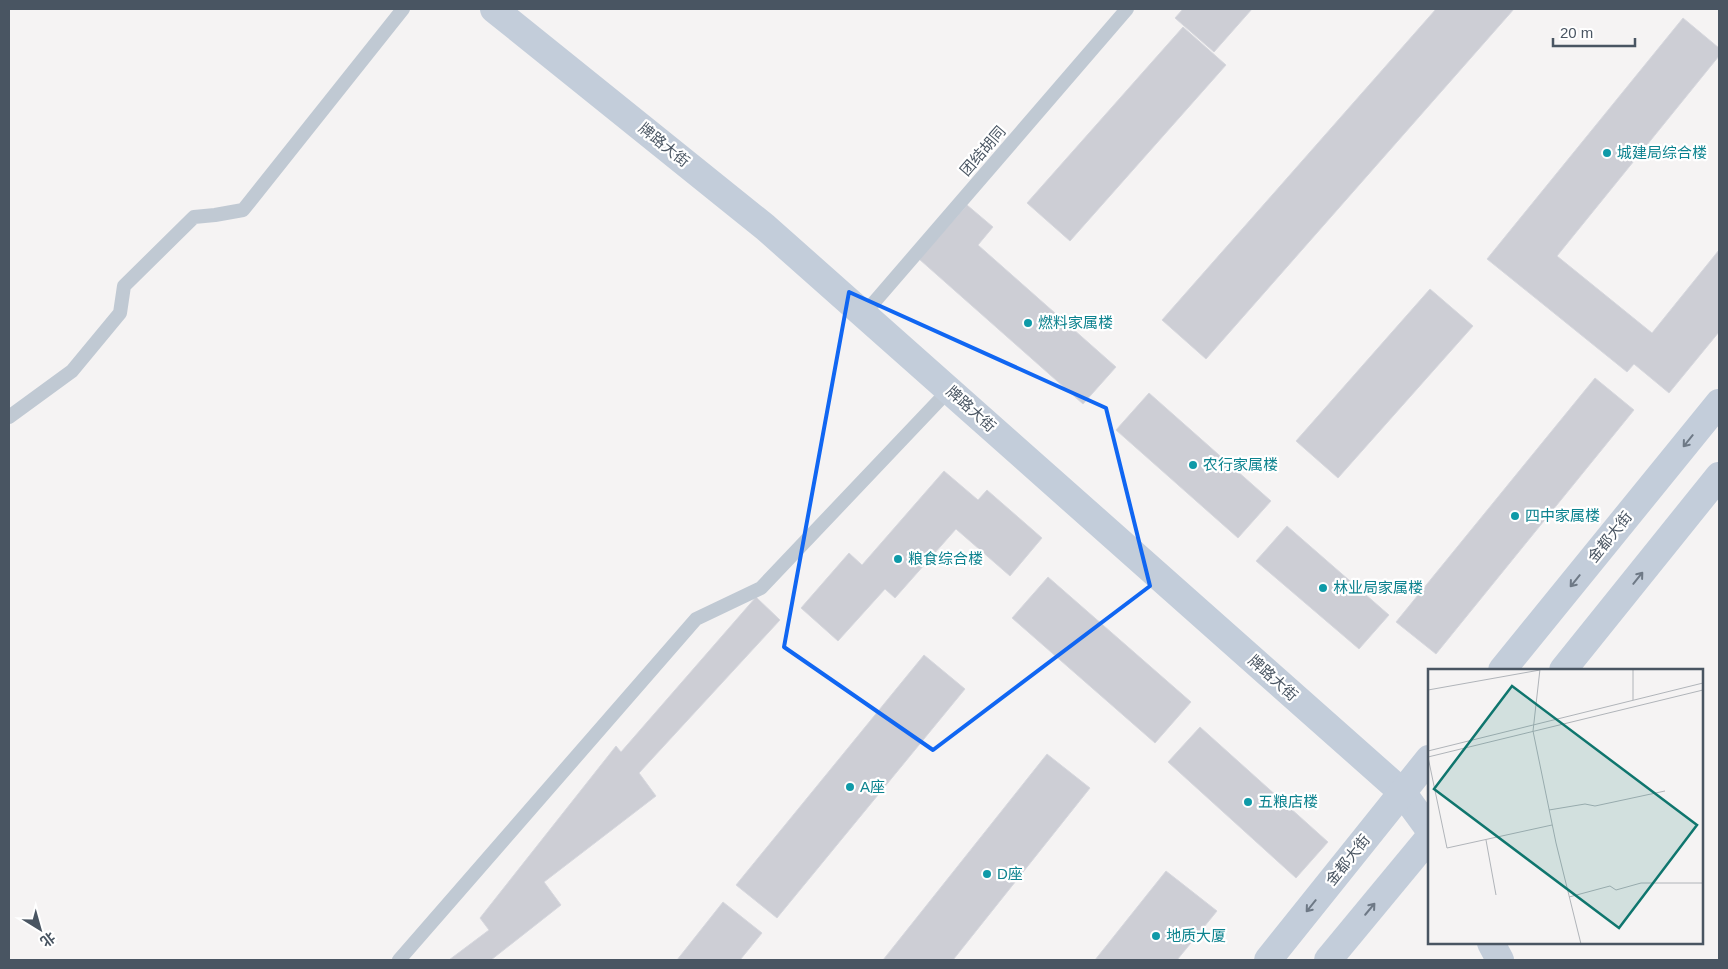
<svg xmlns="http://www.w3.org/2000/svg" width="1728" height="969" font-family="Arial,'Noto Sans SC',sans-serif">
<rect width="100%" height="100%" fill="#f5f3f3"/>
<g fill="#cdced5" stroke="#d7d8de">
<path d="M1183,9h69l-38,43 -39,-34z"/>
<path d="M1436,9h78l-308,350 -44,-39z"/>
<path d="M1683,18l36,30v8l-162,200 95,77 67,-83v82l-50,61 -35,-29 -7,8 -140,-113z"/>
<path d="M1183,27l43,38 -156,176 -43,-38z"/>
<path d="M967,205l26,22 -15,18 138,122 -33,37 -164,-145z"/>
<path d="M1430,289l43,37 -135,152 -42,-37z"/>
<path d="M1595,378l39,32 -198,244 -40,-32z"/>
<path d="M1149,393l122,108 -33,37 -122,-108z"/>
<path d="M944,471l34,29 9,-10 55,48 -32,38 -54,-47 -61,69 -10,-9 -47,52 -37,-33 48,-55 13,12z"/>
<path d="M1287,526l102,89 -30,34 -103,-88z"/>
<path d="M1048,577l143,125 -36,41 -143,-125z"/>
<path d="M756,597l24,23 -141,153 17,23 -112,86 17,23 -70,55h-42l40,-30 -9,-12 136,-172 5,6z"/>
<path d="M924,655l41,34 -188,229 -41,-33z"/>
<path d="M1200,727l128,115 -32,36 -128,-116z"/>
<path d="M1047,754l43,34 -137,172h-70z"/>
<path d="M1166,871l51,40 -40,49h-82z"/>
<path d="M723,902l39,31 -22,27h-63z"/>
</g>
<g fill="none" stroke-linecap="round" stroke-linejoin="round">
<g stroke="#c0c9d3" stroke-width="14">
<path d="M864,314l263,-305"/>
<path d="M9,417l63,-46 48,-58 4,-27 70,-69 21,-2 28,-5 160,-201"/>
<path d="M399,960l297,-341 65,-31 188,-198"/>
</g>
<g stroke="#c3cdda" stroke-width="28">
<path d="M494,9l271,218 637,565 27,37"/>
<path d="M1502,670l217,-267"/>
<path d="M1563,670l156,-194"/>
<path d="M1491,943l9,17"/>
<path d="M1268,960l161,-201"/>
<path d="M1328,960l101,-122"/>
</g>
</g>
<defs><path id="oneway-shaft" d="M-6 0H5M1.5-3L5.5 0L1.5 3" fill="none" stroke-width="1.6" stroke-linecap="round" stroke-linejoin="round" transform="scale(1.25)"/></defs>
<g stroke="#6e7986">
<use href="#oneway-shaft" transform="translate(1688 441) rotate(129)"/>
<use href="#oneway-shaft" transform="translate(1638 578) rotate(-51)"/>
<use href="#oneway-shaft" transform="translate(1575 581) rotate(129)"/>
<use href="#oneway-shaft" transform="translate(1311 906) rotate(129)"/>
<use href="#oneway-shaft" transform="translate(1370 909) rotate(-50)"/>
</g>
<path fill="none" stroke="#1066f2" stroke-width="4" stroke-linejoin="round" d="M849,292l257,116 44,178 -217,164 -149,-103z"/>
<g fill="#0f9aa8" stroke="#fff" stroke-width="2">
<circle cx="1607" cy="153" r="5"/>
<circle cx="1028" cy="323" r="5"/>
<circle cx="1193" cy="465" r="5"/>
<circle cx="1515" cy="516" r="5"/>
<circle cx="898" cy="559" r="5"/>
<circle cx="1323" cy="588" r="5"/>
<circle cx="850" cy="787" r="5"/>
<circle cx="1248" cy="802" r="5"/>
<circle cx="987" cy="874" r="5"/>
<circle cx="1156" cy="936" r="5"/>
</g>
<g text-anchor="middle" stroke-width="4.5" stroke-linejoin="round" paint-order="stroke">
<g font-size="15" fill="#495562" stroke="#fff">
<text transform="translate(664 145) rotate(39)" y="5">牌路大街</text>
<text transform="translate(983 151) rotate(-49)" y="5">团结胡同</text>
<text transform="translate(971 409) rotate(42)" y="5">牌路大街</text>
<text transform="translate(1610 537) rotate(-51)" y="5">金都大街</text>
<text transform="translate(1273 678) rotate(42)" y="5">牌路大街</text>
<text transform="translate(1348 860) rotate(-51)" y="5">金都大街</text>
</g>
<g font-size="15" fill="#0d838f" stroke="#fff" text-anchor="start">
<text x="1617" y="158">城建局综合楼</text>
<text x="1038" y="328">燃料家属楼</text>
<text x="1203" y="470">农行家属楼</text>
<text x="1525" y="521">四中家属楼</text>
<text x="908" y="564">粮食综合楼</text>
<text x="1333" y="593">林业局家属楼</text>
<text x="860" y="792">A座</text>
<text x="1258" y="807">五粮店楼</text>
<text x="997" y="879">D座</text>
<text x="1166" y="941">地质大厦</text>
</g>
</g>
<g transform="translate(1428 669)">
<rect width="275" height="275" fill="#f5f3f3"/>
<path fill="none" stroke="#b0b4b9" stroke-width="1" d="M112,0l-7,62 23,112 25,101M205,0v31M0,21l112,-20M0,82l275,-68M0,88l19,91 105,-23M0,88l275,-67M121,141l36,-6 10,2 70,-15M58,171l10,55M141,228l41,-11 6,4 25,-7h62"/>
<path fill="#0f766e" fill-opacity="0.15" stroke="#0f766e" stroke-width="2.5" d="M84,17l185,139 -78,103 -185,-139z"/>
<rect width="275" height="275" fill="none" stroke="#495562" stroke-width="2.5"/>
</g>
<rect width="1728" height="969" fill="none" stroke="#495562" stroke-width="20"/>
<g transform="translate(40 929) rotate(143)" stroke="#ffffff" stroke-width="4" paint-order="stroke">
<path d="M0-4L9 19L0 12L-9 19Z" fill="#495562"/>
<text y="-8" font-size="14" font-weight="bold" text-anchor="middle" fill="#495562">北</text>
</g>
<path d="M1553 38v8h82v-8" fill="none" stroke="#495562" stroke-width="2.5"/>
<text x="1560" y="38" font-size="15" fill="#495562" stroke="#ffffff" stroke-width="4" paint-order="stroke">20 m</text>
</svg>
